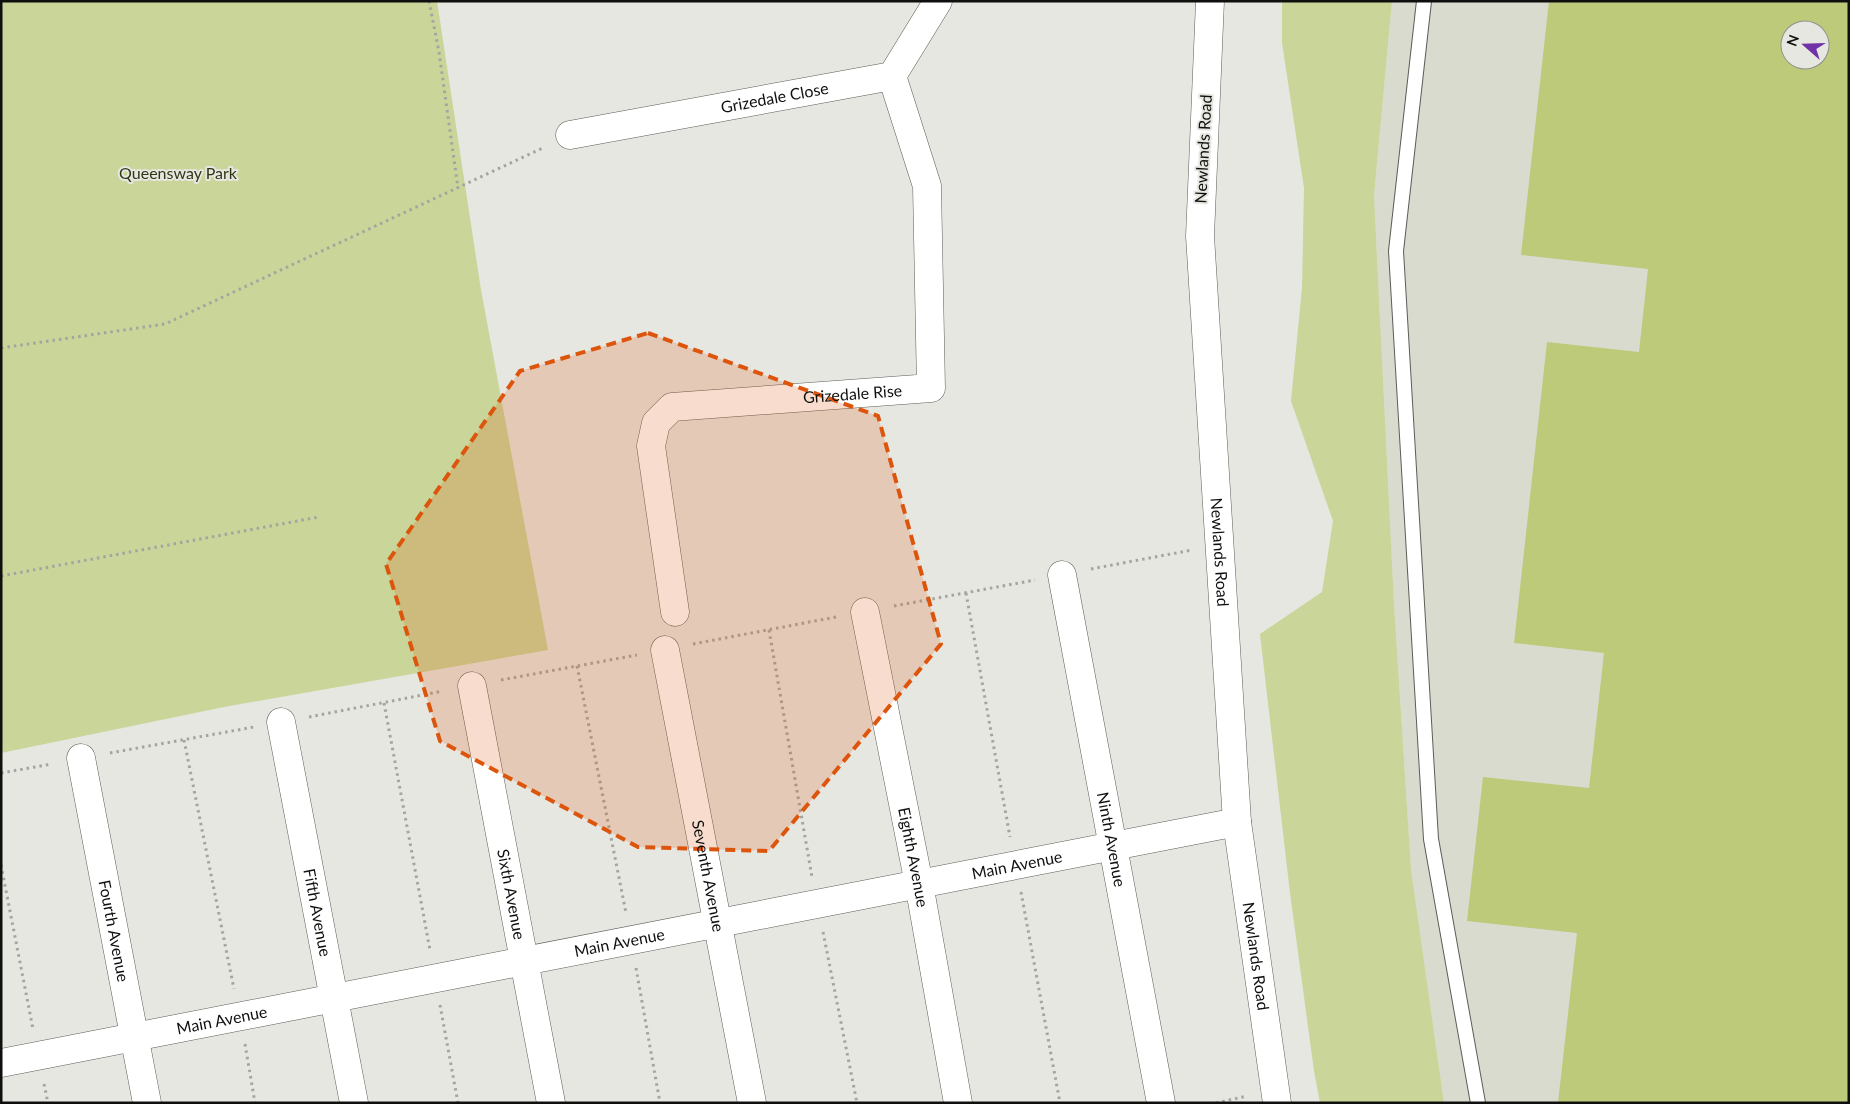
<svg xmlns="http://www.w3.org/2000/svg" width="1850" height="1104" font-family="Lato,sans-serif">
<rect width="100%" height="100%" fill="#e6e7e1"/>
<path fill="#d8dbce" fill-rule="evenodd" d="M1392,1h457v1102h-405l-33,-234 -17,-265 -20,-408zM1790,30h30v30h-30z"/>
<g fill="#c9d599">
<path d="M1,1h436l44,289 67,360 -324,57 -223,46z"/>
<path d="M1282,1h110l-18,195 20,408 17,265 33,234h-124l-6,-32 -24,-178 -30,-259 62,-42 11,-71 -42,-120 11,-113 2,-100 -22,-145z"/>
</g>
<path fill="#bcca7a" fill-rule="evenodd" d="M1549,1h300v1102h-291l19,-170 -110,-12 16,-144 106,11 15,-135 -90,-10 33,-301 92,10 9,-83 -127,-14zM1790,30h30v30h-30z"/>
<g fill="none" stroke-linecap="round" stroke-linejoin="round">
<defs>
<path id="lane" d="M1424,1l-28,250 35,588 47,264"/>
<g id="street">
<path id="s1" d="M1210,1l-10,235 37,586 40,281"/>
<path id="s2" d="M570,135l322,-59 46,-75"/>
<path id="s3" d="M1062,575l99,528"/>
<path id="s4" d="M675,612l-24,-166 5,-23 16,-16 259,-19 -4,-202 -35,-110"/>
<path id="s5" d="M865,612l54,272 39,219"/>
<path id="s6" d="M665,650l87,453"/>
<path id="s7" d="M472,686l79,417"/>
<path id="s8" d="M281,722l73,381"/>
<path id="s9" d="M81,758l66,345"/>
<path id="s10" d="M1,1063l1236,-241"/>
</g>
</defs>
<use href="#lane" stroke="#5c5d58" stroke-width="16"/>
<use href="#street" stroke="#5c5d58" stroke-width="29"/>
<g stroke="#a4a5a0" stroke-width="3" stroke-dasharray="2.5 4" stroke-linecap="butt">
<path d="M429,1l10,51 19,136"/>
<path d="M1,348l164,-24 380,-177"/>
<path d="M1091,569l101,-19"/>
<path d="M1,576l318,-59"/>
<path d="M966,593l44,244"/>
<path d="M894,606l141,-26"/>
<path d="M769,630l43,247"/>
<path d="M693,644l143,-27"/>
<path d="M577,666l49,247"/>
<path d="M501,680l136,-25"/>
<path d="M384,703l46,247"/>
<path d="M309,717l134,-26"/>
<path d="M184,740l50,249"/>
<path d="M110,753l144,-26"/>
<path d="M1,773l51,-9"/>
<path d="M1,865l32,164"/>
<path d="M1021,892l39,211"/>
<path d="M823,932l34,171"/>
<path d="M636,968l24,135"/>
<path d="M440,1005l18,98"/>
<path d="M245,1044l10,59"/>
<path d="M44,1084l4,19"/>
<path d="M1216,1103l31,-7"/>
</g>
<use href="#lane" stroke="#fff" stroke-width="14"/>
<use href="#street" stroke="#fff" stroke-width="28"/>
</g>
<path fill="#dd550c" fill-opacity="0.2" stroke="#dd550c" stroke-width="4" stroke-dasharray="10 6" stroke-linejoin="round" d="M648,333l230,83 63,228 -172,207 -131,-4 -198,-106 -54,-177 134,-193z"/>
<g text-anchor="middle" stroke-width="4" stroke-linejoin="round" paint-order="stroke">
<g font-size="16" fill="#0f100e" stroke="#e6e7e1">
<text dy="6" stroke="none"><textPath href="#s2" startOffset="208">Grizedale Close</textPath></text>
<text transform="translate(1203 149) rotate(-87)" y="6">Newlands Road</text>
<text dy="6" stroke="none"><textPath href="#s4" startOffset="395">Grizedale Rise</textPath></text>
<text dy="6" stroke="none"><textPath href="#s1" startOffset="552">Newlands Road</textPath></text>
<text dy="6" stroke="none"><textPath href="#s3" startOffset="269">Ninth Avenue</textPath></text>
<text dy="6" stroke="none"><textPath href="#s5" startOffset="250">Eighth Avenue</textPath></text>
<text dy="6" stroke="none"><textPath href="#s10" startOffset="1035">Main Avenue</textPath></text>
<text dy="6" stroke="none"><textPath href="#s6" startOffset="230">Seventh Avenue</textPath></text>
<text dy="6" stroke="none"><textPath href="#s7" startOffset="212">Sixth Avenue</textPath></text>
<text dy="6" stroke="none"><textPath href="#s8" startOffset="194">Fifth Avenue</textPath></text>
<text dy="6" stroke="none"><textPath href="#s9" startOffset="176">Fourth Avenue</textPath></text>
<text dy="6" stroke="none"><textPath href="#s10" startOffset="630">Main Avenue</textPath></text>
<text dy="6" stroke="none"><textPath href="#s1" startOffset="958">Newlands Road</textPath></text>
<text dy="6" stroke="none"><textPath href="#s10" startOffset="225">Main Avenue</textPath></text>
</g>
<g font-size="16" fill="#313614" stroke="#e6e7e1">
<text x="178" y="179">Queensway Park</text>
</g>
</g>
<rect width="1850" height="1104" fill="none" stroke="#0f100e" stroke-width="5"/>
<g transform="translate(1805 45) rotate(290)"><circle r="24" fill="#e6e7e1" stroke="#90918d"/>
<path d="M0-4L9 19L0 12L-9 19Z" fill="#7132a8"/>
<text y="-8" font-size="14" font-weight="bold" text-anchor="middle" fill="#0f100e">N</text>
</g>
</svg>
